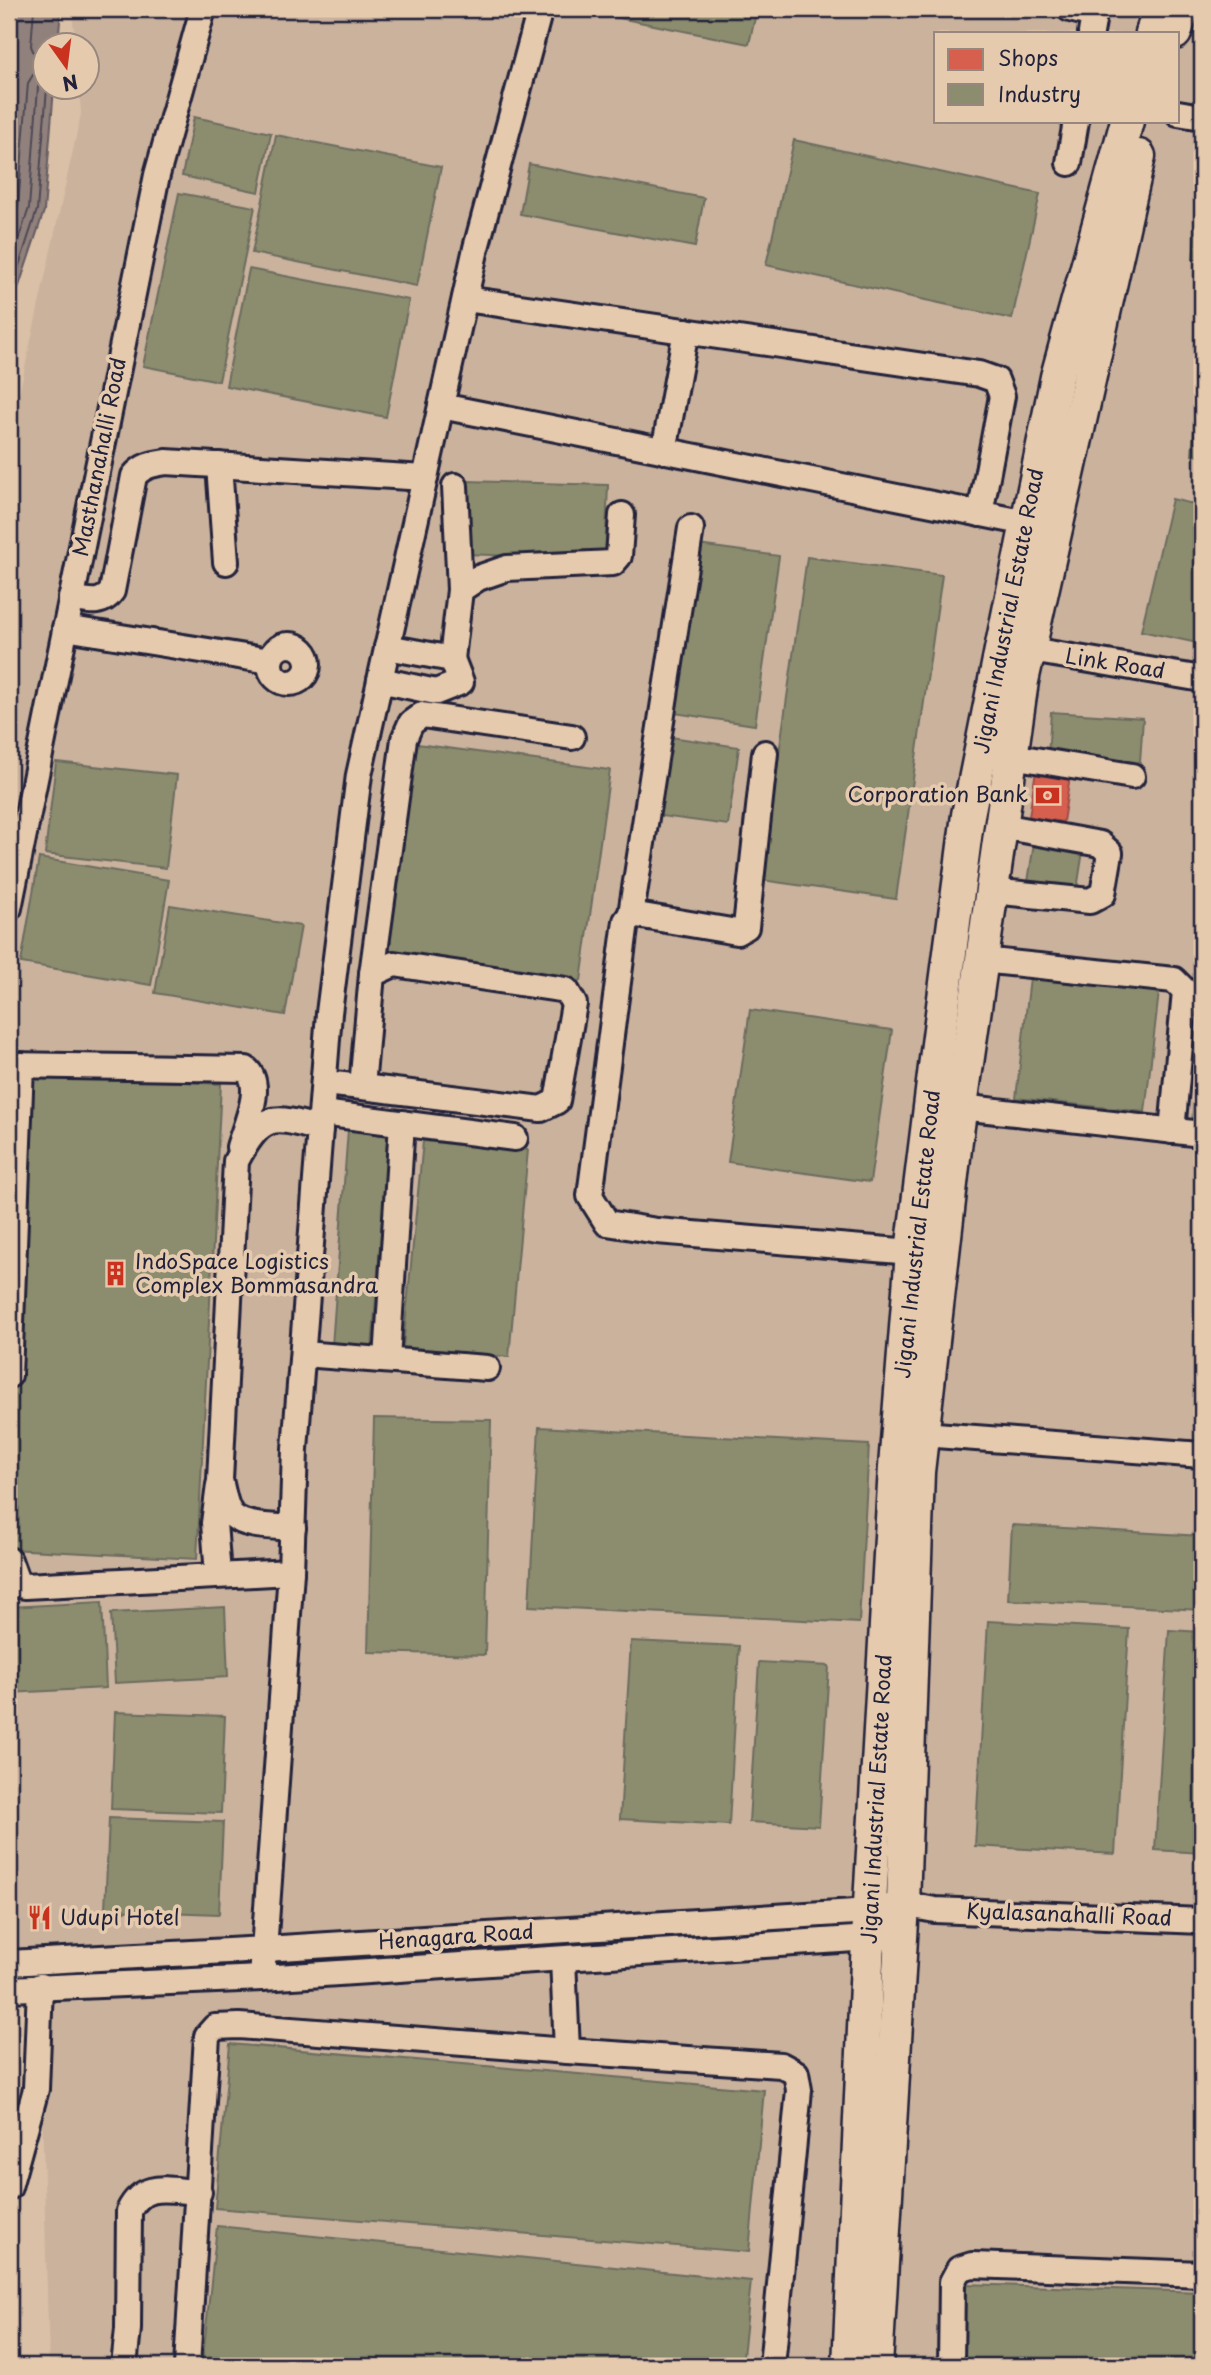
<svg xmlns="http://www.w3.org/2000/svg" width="1211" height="2375" font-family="'Playpen Sans',sans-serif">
<rect width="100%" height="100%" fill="#dac0a6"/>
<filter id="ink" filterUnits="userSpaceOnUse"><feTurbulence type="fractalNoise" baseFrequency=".0143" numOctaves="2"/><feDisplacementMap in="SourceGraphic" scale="14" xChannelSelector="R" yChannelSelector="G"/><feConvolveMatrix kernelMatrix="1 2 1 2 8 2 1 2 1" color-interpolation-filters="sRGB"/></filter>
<g filter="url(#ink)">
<path fill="#cab29d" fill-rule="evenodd" d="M72,9h1130v2357h-1153l-10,-368 -30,4v-1562l72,-326 -2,-26h9v-42l-13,-1zM936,33h242v88h-242z"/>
<path fill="#91817c" stroke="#655b62" stroke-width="2" d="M9,9h52l-3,36 -12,1v42h8l-10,123 -26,78 -9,7z"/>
<path fill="#d6604d" stroke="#a04d48" stroke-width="2" d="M1036,770l34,6 -7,46 -34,-5z"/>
<g fill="#8c8c6e" stroke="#6c6c5f" stroke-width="2">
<path d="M574,9h183l-8,35z"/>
<path d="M194,117l77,16 -12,59 -77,-16z"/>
<path d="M276,135l165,32 -24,119 -165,-33z"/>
<path d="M794,140l246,54 -28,125 -246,-54z"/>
<path d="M529,164l175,34 -9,49 -175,-33z"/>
<path d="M1202,164v96l-9,-1z"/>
<path d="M179,193l76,14 -36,174 -76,-15z"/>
<path d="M249,269l160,31 -23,117 -160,-31z"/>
<path d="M1200,355h2v101l-10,-1z"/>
<path d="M467,481l141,4 -3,74 -141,-5z"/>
<path d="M1172,499l30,7v138l-61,-13z"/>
<path d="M698,545l81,11 -24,169 -81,-12z"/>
<path d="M807,557l135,18 -46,324 -135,-19z"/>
<path d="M1051,712l92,6 -3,44 -92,-6z"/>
<path d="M664,736l75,11 -11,78 -75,-10z"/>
<path d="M410,743l200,27 -29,211 -200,-27z"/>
<path d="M56,762l121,13 -11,93 -121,-14z"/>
<path d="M1034,843l49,8 -6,38 -49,-7z"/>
<path d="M39,858l130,22 -18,105 -130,-22z"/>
<path d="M170,905l131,21 -16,89 -130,-22z"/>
<path d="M1030,978l129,14 -14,120 -129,-14z"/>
<path d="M750,1010l142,20 -22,152 -142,-20z"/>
<path d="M1202,1020v102l-10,-1z"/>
<path d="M29,1074l192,10 -24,475 -188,-10v-84z"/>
<path d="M348,1129l41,3 -17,217 -40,-3z"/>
<path d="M423,1141l105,9 -19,207 -106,-10z"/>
<path d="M374,1418l117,2 -6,235 -117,-3z"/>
<path d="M539,1427l330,18 -10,178 -330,-17z"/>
<path d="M1012,1525l190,11v74l-194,-10z"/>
<path d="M102,1602l4,86 -97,5v-86z"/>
<path d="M225,1607l3,70 -113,6 -4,-70z"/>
<path d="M988,1621l141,8 -14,225 -140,-8z"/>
<path d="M1169,1630l33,2v221l-47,-3z"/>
<path d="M631,1641l108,5 -10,179 -109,-6z"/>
<path d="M759,1662l70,4 -10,160 -70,-4z"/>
<path d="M115,1712l110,4 -4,97 -110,-4z"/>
<path d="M109,1818l114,4 -4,92 -114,-4z"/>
<path d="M230,2044l534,46 -15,162 -534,-44z"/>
<path d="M217,2226l534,55 -9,85h-540z"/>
<path d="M964,2284l238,8v74h-241z"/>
</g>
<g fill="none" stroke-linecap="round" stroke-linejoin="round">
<g stroke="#4e4855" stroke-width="2">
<path d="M9,235l9,-29 10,-123 11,-18 -8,-19 3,-37"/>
<path d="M9,268l20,-60 9,-121 8,-12"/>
<path d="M9,287l4,-3 24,-74 10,-122"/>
</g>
<defs>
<g id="minor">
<path d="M1070,9l24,6 -3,18"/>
<path d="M1178,113l24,4"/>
<path d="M1069,163l7,-42"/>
<path d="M465,299l514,75 17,6 6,16 -22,118"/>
<path d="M441,406l586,117"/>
<path d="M664,451l22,-120"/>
<path d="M219,465l7,97"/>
<path d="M455,486l5,104"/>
<path d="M71,598c17,3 31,8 41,-7l22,-115c9,-11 19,-12 32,-14l259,16"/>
<path d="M65,628l205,33"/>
<circle cx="289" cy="664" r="19"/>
<path d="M1013,647l189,32"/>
<path d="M452,659l8,-69 18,-12 29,-10 106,-5 6,-7 3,-41"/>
<path d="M380,680l56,12 25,-10 -9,-23 -65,-12"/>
<path d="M765,753l-19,174 -9,5 -106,-18 -5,7 -36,275 17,27 50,8 255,21"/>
<path d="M1011,756l121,20"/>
<path d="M992,891l98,10 13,-7 7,-41 -10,-9 -99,-18"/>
<path d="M9,908l148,-733 46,-166"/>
<path d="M631,914l60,-386"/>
<path d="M982,960l192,20 11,11 -13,140"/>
<path d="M372,974l32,-235 7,-16 11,-8 150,22"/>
<path d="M9,1065l237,4c19,17 -1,57 -7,78"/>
<path d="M324,1083l38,4 179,22 16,-8 17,-97 -8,-14 -172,-26 -22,10 -10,113"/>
<path d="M961,1107l241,27"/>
<path d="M322,1113l193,25"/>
<path d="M303,1354l184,14"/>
<path d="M387,1360l15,-237"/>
<path d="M9,1375l12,-310"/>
<path d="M922,1434l280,21"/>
<path d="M293,1528c-17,-2 -46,0 -60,-12 -8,-7 -10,-25 -13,-36l16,-319c26,-48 35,-46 84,-32"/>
<path d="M9,1560l9,25 7,1 266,-14"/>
<path d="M218,1575l-4,-52 5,-38"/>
<path d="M9,1963l256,-14 606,-38 32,-7 32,6 267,11"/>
<path d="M262,1978l29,-406 4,-123 34,-436 30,-238 117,-527 64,-239"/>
<path d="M9,1989l253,-11 623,-41"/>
<path d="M567,2051l214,14 15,8 3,17 -27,276"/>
<path d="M9,2187l27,-98 4,-103"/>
<path d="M124,2366l4,-37 1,-118c15,-31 40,-20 70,-19"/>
<path d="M187,2366l20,-330 8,-9 24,-1 328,25 -4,-92"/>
<path d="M951,2366l1,-84 7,-13 13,-4 230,9"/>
</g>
<g id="major">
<path d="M1152,33l7,-24"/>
<path d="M1175,33l8,-24"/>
<path d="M849,2366l19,-427 27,-472 17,-215 23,-185 33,-252 34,-170 55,-268 70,-256"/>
<path d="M876,2366l27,-462 15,-432 38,-332 66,-459 117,-525"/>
</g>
</defs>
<use href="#minor" stroke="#22223b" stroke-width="30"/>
<use href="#major" stroke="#22223b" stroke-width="37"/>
<use href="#minor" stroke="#e6caad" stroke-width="24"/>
<use href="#major" stroke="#e6caad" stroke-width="32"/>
</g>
</g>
<defs>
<symbol id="bank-bare" viewBox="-9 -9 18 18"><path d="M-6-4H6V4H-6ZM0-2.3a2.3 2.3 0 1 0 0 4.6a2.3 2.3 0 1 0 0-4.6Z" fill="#c8321e" stroke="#e6caad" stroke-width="2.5" paint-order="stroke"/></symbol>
<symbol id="building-bare" viewBox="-9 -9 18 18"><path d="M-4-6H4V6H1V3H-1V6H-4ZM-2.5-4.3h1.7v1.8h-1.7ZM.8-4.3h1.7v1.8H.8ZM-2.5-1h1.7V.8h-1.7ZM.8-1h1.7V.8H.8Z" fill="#c8321e" stroke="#e6caad" stroke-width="2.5" paint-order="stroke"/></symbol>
<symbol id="restaurant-bare" viewBox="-9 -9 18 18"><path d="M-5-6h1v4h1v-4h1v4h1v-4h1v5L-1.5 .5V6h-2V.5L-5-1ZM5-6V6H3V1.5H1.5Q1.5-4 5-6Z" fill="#c8321e" stroke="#e6caad" stroke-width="2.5" paint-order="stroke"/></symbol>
</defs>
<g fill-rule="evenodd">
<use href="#bank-bare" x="1030" y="778" width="35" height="35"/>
<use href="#building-bare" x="98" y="1256" width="35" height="35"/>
<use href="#restaurant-bare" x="22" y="1900" width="35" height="35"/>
</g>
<g text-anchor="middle" stroke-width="7" stroke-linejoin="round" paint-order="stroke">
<g font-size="21" fill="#22223b" stroke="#e6caad">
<text transform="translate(100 457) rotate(-79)" y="7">Masthanahalli Road</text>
<text transform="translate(1009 611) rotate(-79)" y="7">Jigani Industrial Estate Road</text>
<text transform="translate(1115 664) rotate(9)" y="7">Link Road</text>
<text transform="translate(918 1234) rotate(-84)" y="7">Jigani Industrial Estate Road</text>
<text transform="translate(877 1799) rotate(-87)" y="7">Jigani Industrial Estate Road</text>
<text transform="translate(1069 1915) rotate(2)" y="7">Kyalasanahalli Road</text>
<text transform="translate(456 1937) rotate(-4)" y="7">Henagara Road</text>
</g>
<g font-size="21" fill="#22223b" stroke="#e6caad" text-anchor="start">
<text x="1028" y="802" text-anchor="end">Corporation Bank</text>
<text x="135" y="1269">IndoSpace Logistics<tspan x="135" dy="24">Complex Bommasandra</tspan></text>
<text x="60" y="1925">Udupi Hotel</text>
</g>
</g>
<rect width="1211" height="2375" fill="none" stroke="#e6caad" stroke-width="35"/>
<rect x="18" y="18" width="1176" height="2340" fill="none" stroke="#22223b" stroke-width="2.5" filter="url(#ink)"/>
<rect x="934" y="32" width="245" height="91" fill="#e6caad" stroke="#98877f" stroke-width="2"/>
<rect x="948" y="49" width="35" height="21" fill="#d6604d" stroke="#98877f" stroke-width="2"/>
<text x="998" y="66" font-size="21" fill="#22223b">Shops</text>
<rect x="948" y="84" width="35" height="21" fill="#8c8c6e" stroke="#98877f" stroke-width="2"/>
<text x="998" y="102" font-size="21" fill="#22223b">Industry</text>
<g transform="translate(66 66) rotate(166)"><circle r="33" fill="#e6caad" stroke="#98877f" stroke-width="2"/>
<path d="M0-5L12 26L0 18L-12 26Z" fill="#c8321e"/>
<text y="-10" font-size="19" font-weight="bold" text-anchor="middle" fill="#22223b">N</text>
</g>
</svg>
